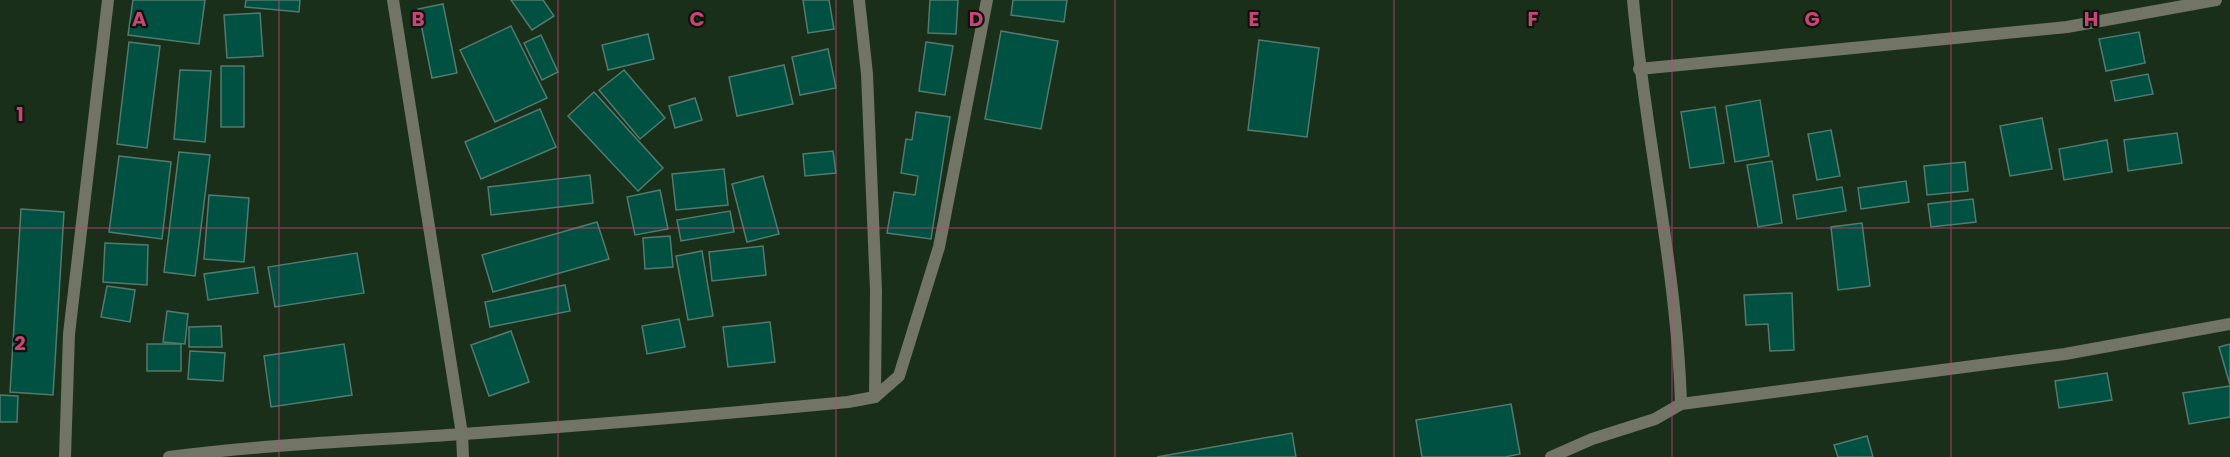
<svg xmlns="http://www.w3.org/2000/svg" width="2230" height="457" font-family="Poppins,sans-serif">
<rect width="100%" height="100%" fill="#192f1a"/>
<g fill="#005141" stroke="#537a6e" stroke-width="1.5">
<path d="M133,0h72l-6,44 -71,-9z"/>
<path d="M246,0h54l-1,12 -54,-5z"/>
<path d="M511,0h32l11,16 -22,14z"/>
<path d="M803,0h26l5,29 -26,4z"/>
<path d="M930,0h28l-2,34 -28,-1z"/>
<path d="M1013,0h54l-3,22 -53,-7z"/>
<path d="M443,4l14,69 -25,5 -14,-69z"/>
<path d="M260,13l3,43 -36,2 -3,-43z"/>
<path d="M511,26l36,72 -52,24 -35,-72z"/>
<path d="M1001,31l57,10 -17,88 -56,-10z"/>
<path d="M2139,32l6,31 -39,8 -7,-32z"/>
<path d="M648,34l6,25 -46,11 -6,-25z"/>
<path d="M541,35l17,37 -16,8 -18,-37z"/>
<path d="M1259,40l60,8 -12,89 -59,-7z"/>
<path d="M129,42l31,4 -13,102 -30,-4z"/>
<path d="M926,42l27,4 -8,49 -26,-4z"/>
<path d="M828,49l8,39 -36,7 -8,-38z"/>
<path d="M784,65l9,39 -56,12 -8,-39z"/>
<rect x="221" y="66" width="23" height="61"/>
<path d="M180,70l31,1 -6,71 -31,-3z"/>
<path d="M624,70l41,48 -25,21 -41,-49z"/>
<path d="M2148,74l5,20 -38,7 -4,-20z"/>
<path d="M594,92l69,76 -25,23 -70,-75z"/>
<path d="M695,98l7,22 -27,8 -6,-22z"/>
<path d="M1760,100l9,56 -34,6 -9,-56z"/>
<path d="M1715,107l9,56 -34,5 -9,-56z"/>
<path d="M540,109l16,38 -75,32 -16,-37z"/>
<path d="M916,112l34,5 -19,122 -44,-6 7,-41 21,3 3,-19 -17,-3 5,-34 6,1z"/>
<path d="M2042,118l10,51 -42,7 -10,-50z"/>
<path d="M1831,130l9,46 -23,4 -9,-46z"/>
<path d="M2177,133l5,30 -54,8 -4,-31z"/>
<path d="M2107,140l5,32 -48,8 -5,-31z"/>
<path d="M833,151l3,22 -31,3 -2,-22z"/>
<path d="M179,152l31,3 -15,121 -31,-4z"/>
<path d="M119,156l52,6 -9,77 -53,-7z"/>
<path d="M1772,161l10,62 -24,4 -11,-62z"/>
<path d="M1965,162l3,29 -41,4 -3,-29z"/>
<path d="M724,169l4,36 -52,5 -4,-36z"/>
<path d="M590,175l3,28 -102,12 -3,-28z"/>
<path d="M763,176l16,58 -32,8 -15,-58z"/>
<path d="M1906,181l3,21 -48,7 -3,-21z"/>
<path d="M1842,187l4,24 -49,8 -4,-24z"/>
<path d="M660,190l8,39 -33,6 -8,-38z"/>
<path d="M209,195l40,3 -5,64 -40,-3z"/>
<path d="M1973,199l3,23 -45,5 -3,-23z"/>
<path d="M21,209l43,3 -11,183 -43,-3z"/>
<path d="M730,211l4,21 -53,9 -4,-21z"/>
<path d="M597,222l12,37 -116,33 -11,-37z"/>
<path d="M1862,223l8,63 -32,4 -7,-63z"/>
<path d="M670,236l3,31 -28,2 -2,-31z"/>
<path d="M105,243l43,2 -1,40 -44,-3z"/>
<path d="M763,246l3,29 -54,6 -3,-29z"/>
<path d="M702,251l11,65 -25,4 -12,-64z"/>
<path d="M357,253l7,40 -89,14 -7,-40z"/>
<path d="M254,267l4,26 -50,7 -4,-26z"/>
<path d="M565,285l5,26 -80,16 -5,-25z"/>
<path d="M107,286l28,4 -5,32 -29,-5z"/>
<path d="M1792,293l2,57 -24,1 -2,-27 -22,1 -2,-30z"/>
<path d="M167,311l21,3 -3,30 -22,-2z"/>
<path d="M679,319l6,28 -38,7 -5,-28z"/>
<path d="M770,322l5,40 -47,5 -5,-40z"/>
<path d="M221,326l1,21h-33v-20z"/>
<path d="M511,331l18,51 -40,14 -18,-51z"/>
<rect x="147" y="344" width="34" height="27"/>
<path d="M344,344l8,51 -81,12 -7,-51z"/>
<path d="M2230,344v41l-11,-38z"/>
<path d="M190,351l35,2 -2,28 -35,-2z"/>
<path d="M2107,373l5,27 -53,8 -4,-27z"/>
<path d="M2230,386v31l-41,7 -6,-31z"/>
<path d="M0,395l18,1 -1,26h-17z"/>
<path d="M1511,404l9,50 -15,3h-83l-6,-37z"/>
<path d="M1292,433l4,24h-139z"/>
<path d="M1867,436l6,21h-35l-4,-12z"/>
</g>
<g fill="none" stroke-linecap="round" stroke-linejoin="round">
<g stroke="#727466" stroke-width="12">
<path d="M393,0l69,434 1,23"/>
<path d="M859,0l8,74 9,217 -1,106"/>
<path d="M1633,0c12,135 44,269 48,404"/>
<path d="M1639,69l428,-42 149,-27"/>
<path d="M65,457l4,-123 39,-334"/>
<path d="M169,457c98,-13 196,-16 294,-23 129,-9 257,-20 385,-32l27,-5 24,-21 40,-129 48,-247"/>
<path d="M1551,457l41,-18 63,-20 26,-15 384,-50 165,-30"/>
</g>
</g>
<path fill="none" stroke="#ca4477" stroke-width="1.5" stroke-opacity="0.55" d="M279,0v457M558,0v457M836,0v457M1115,0v457M1394,0v457M1672,0v457M1951,0v457M0,228h2230"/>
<g font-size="20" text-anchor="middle" font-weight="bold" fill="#ca4477" stroke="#0b140b" stroke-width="4.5" stroke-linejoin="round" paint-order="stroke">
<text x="139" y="26">A</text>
<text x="418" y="26">B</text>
<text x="697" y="26">C</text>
<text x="976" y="26">D</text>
<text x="1254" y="26">E</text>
<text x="1533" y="26">F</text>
<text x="1812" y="26">G</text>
<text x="2091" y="26">H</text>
<text x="20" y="121">1</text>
<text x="20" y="350">2</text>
</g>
</svg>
